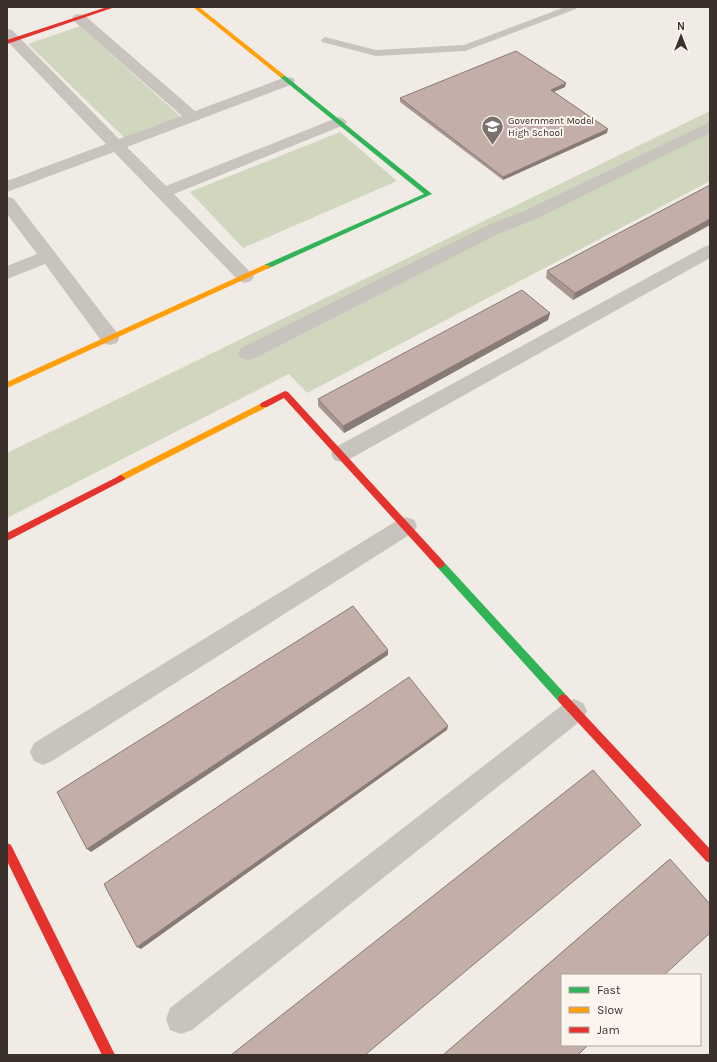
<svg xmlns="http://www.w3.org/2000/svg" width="717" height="1062" font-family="Karla,sans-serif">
<rect width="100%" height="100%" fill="#f0ebe5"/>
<g fill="#d1d6bf">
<path d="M80,26l101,91 -55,22 -98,-95z"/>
<path d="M710,111v70l-403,212 -18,-19 -282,144v-65z"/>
<path d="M340,132l57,49 -154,67 -53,-56z"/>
</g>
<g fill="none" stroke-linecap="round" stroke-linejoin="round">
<path fill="#c9c3be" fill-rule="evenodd" d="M565,7h12l-1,2 -111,42 -89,5 -54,-14 -1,-2 4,-3 51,13 88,-5z"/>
<g fill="#c9c3be" fill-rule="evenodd">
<path d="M79,14l5,1 111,96 88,-33 5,-1 5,1 2,3 -2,3 -166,63 39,39 168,-67 5,-2 5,2 3,3 -3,3 -170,69 77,79 3,4 -3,4 -6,2 -6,-2 -125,-129 -107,40v-11l99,-37 -99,-103v-12l5,1 107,109 63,-23 -108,-95 -2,-3 2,-3z"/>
<path d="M710,122v11l-174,86 -38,15 -243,124 -7,2 -7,-2 -3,-5 3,-5 245,-122 38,-15z"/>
<path d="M7,197l6,1 104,135 2,5 -2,5 -7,2 -7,-2 -58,-79 -38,15v-13l30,-12 -30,-40z"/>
<path d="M710,245v13l-362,202 -7,2 -7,-2 -3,-6 3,-6 370,-201z"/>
<path d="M406,517l8,3 3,6 -3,6 -362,229 -9,4 -9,-4 -4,-9 4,-9 364,-223z"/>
<path d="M574,699l9,4 4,8 -4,8 -391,311 -11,4 -11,-4 -4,-11 4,-11 395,-305z"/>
</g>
<g fill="#30b455" fill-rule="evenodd">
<path d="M280,75h4l148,119 -165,75 -4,-2 1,-2 160,-71 -144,-117z"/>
<path d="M440,560l3,1 124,135 1,3 -1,3 -4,2 -4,-2 -122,-135 -2,-3 2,-3z"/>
</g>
<g fill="#ff9f0a" fill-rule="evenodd">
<path d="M193,7h6l85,68v2h-4z"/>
<path d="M264,265h3l4,2 -264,121v-6z"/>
<path d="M264,402l4,3 -1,2 -143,73h-6l-1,-2 1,-2z"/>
</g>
<g fill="#e5322d" fill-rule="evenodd">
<path d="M107,7h8l-108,37v-4z"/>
<path d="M285,391l3,1 155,169 2,3 -2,3 -3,1 -3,-1 -153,-169 -17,9h-6l-1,-2 1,-2z"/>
<path d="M121,475l4,3 -1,2 -117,61v-8z"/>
<path d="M563,694l4,2 143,153v14l-4,-2 -147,-159 -1,-3 1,-3z"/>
<path d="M7,843l4,2 104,210h-13l-95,-194z"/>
</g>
</g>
<g fill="#a89690">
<path d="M565,87l-11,5 53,41 -104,47 -103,-78v-4z"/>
<path d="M710,185l-137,115 -27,-22 1,-7z"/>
<path d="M550,313l-2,7 -204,113 -26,-27v-7z"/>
<path d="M670,859l-92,196h-135l223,-193z"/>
</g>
<g fill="#887a75">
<path d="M566,83l-1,4 -15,6 1,-3z"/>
<path d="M608,129l-1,4 -104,47v-3z"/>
<path d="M710,219v6l-137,75 2,-7z"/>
<path d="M550,313l-2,7 -204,113 -1,-7z"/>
<path d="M388,650v5l-297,197 -4,-3z"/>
<path d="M448,726l-1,4 -306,219 -4,-2z"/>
</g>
<g fill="#c3afa7" stroke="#887a75">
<path d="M516,51l50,32 -15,7 57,39 -105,48 -103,-79z"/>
<path d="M710,185v34l-135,74 -28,-22z"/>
<path d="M522,290l28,23 -207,113 -25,-27z"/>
<path d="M353,606l35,44 -301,199 -30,-57z"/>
<path d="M409,677l39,49 -311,221 -33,-63z"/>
<path d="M593,770l48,55 -276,230h-134z"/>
<path d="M670,859l40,45v29l-46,42h-102v70h26l-10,10h-135z"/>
</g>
<defs>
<symbol id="school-pin" viewBox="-11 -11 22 30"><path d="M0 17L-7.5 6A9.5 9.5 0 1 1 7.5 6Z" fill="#7a716c" stroke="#fbf5ee"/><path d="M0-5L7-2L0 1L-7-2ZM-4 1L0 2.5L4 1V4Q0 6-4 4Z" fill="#fff"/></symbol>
</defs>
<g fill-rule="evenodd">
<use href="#school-pin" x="480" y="114" width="25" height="34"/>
</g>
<g text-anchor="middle" stroke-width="4" stroke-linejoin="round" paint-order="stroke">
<g font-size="10" fill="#3b302b" stroke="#fbf5ee" text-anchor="start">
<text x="508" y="124">Government Model<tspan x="508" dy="12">High School</tspan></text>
</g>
</g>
<rect width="717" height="1062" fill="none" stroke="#3b302b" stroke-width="16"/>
<rect x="561" y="974" width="140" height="72" fill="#fbf5ee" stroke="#aea6a0"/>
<rect x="569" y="987" width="20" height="6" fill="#30b455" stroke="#aea6a0"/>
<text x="597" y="994" font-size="12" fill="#3b302b">Fast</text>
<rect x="569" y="1007" width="20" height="6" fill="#ff9f0a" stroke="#aea6a0"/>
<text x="597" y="1014" font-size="12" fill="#3b302b">Slow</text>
<rect x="569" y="1027" width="20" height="6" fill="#e5322d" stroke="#aea6a0"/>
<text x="597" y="1034" font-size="12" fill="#3b302b">Jam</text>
<g transform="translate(681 36)" stroke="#fbf5ee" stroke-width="3" paint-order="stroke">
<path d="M0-3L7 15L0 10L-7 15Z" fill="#3b302b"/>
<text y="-6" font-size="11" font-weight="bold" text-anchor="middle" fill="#3b302b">N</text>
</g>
</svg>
